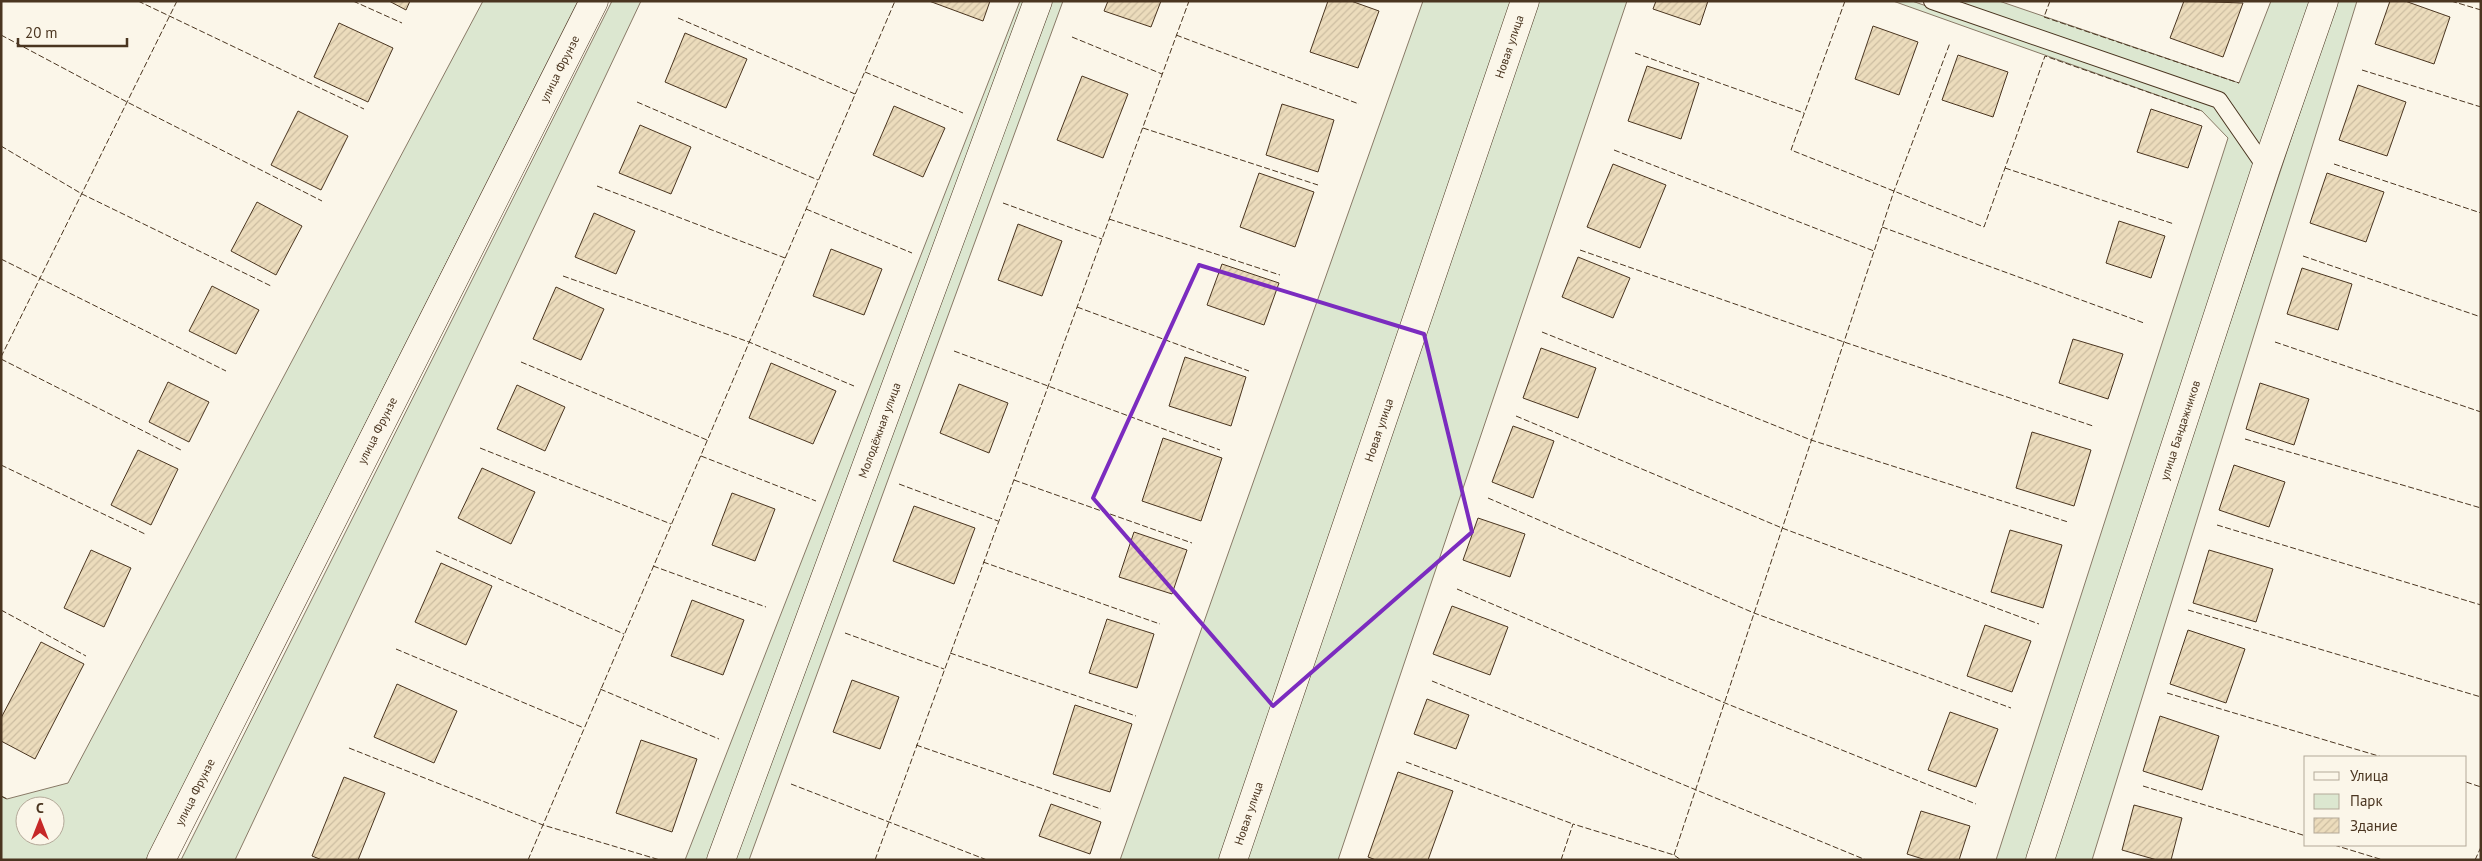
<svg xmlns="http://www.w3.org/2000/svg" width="2482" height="861" font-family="'PT Sans',sans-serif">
<defs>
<pattern id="building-hatch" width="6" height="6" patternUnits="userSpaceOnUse" patternTransform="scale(1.25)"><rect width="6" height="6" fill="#ecdcbc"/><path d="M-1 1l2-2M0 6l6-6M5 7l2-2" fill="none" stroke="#ccbda1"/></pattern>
</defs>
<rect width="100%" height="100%" fill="#fbf6e9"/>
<g fill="#dce7d0" stroke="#887966" fill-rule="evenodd">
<path d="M483,1h95l-432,859h-145v-64l6,3 61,-16zM25,806h30v30h-30z"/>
<path d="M612,1h29l-406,859h-54z"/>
<path d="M1020,1h10l-319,859h-26z"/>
<path d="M1049,1h14l-314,859h-20z"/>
<path d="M1423,1h90l-291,859h-102z"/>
<path d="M1534,1h93l-289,859h-94z"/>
<path d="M1893,1h19l303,105 41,59 -225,695h-35l232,-722 -26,-27z"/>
<path d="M1955,1h44l240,82 32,-82h43l-52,151 -37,-58z"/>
<path d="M2337,1h20l-265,859h-41z"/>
</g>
<g fill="url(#building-hatch)" stroke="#4a3520">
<path d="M389,1h21l-4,9z"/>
<path d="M929,1h61l-7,20z"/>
<path d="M1108,1h53l-10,26 -47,-16z"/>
<path d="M1328,1h23l28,10 -21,57 -48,-16z"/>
<path d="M1656,1h52l-8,24 -47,-16z"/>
<path d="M2184,1l59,2 -20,54 -53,-19z"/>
<path d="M2390,1h15l45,16 -16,47 -59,-20z"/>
<path d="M339,23l54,25 -25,54 -54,-25z"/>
<path d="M1873,26l45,16 -19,53 -44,-16z"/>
<path d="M685,33l62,26 -21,49 -61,-26z"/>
<path d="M1958,55l50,17 -15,45 -51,-17z"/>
<path d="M1647,66l52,17 -18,56 -53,-18z"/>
<path d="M1082,76l46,18 -25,64 -46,-18z"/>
<path d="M2358,85l48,17 -19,54 -48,-16z"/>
<path d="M1282,104l52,16 -16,52 -52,-17z"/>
<path d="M894,106l51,22 -22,49 -50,-22z"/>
<path d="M2151,109l51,17 -14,42 -51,-16z"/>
<path d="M298,111l50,25 -27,54 -50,-25z"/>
<path d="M640,125l51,22 -20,47 -52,-21z"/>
<path d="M1613,164l53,21 -26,63 -53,-21z"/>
<path d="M1259,173l55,19 -19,55 -55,-20z"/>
<path d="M2327,173l57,19 -18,50 -56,-19z"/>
<path d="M257,202l45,24 -26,49 -45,-24z"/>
<path d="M594,213l41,18 -19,43 -41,-17z"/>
<path d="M2119,221l46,15 -14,42 -45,-15z"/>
<path d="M1018,224l44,17 -20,55 -44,-16z"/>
<path d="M831,249l51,20 -18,46 -51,-19z"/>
<path d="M1578,257l52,21 -17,40 -51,-21z"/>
<path d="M1222,264l57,19 -15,42 -57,-20z"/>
<path d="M2302,268l50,16 -14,46 -51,-16z"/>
<path d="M212,286l47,24 -23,44 -47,-23z"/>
<path d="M556,287l48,22 -23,51 -48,-21z"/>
<path d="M2073,339l50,15 -15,45 -49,-16z"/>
<path d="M1541,348l55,20 -18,50 -55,-20z"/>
<path d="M1185,357l61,20 -15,49 -62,-20z"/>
<path d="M771,363l65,28 -23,53 -64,-26z"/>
<path d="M168,382l41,20 -20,40 -40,-20z"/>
<path d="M2260,383l49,16 -15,46 -48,-16z"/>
<path d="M959,384l49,19 -19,50 -49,-20z"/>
<path d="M517,385l48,22 -20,44 -48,-22z"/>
<path d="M1513,426l41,15 -21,57 -41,-16z"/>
<path d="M2032,432l59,18 -17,56 -58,-18z"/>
<path d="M1163,438l59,20 -21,63 -59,-20z"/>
<path d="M138,450l40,19 -27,56 -40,-20z"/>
<path d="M2234,465l51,17 -16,45 -50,-17z"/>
<path d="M482,468l53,24 -24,52 -53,-26z"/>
<path d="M732,493l43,16 -20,52 -43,-16z"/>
<path d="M914,506l61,22 -21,56 -61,-23z"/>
<path d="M1478,518l47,16 -15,43 -47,-17z"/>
<path d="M2010,530l52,15 -19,63 -52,-16z"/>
<path d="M1134,532l53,18 -15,44 -53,-17z"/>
<path d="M91,550l40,18 -27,59 -40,-19z"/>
<path d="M2209,550l64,19 -17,53 -63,-19z"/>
<path d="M441,563l51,23 -26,59 -51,-23z"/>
<path d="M692,600l52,20 -21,55 -52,-19z"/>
<path d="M1452,606l56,21 -18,48 -57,-21z"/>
<path d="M1107,619l47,15 -17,54 -48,-15z"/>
<path d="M1985,625l46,16 -19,51 -45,-16z"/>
<path d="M2188,630l57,19 -19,54 -56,-19z"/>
<path d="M41,642l43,22 -49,95 -34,-18v-23z"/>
<path d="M852,680l47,17 -19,52 -47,-17z"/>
<path d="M397,684l60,27 -23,52 -60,-26z"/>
<path d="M1427,699l42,16 -13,34 -42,-15z"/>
<path d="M1075,705l57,19 -22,68 -57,-18z"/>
<path d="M1950,712l48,17 -22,58 -48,-17z"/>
<path d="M2160,716l59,20 -17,54 -59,-19z"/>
<path d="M641,740l56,19 -25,73 -56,-19z"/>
<path d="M1398,772l55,19 -25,69h-52l-8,-3z"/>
<path d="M344,777l41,16 -27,67h-36l-10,-4z"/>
<path d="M1051,804l50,18 -11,32 -51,-18z"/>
<path d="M2134,805l48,13 -11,42h-14l-35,-10z"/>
<path d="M1921,811l49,15 -11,34h-33l-19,-6z"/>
</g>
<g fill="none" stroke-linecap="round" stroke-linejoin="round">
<defs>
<path id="lane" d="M1932,1l287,99 47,68"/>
<g id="street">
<path id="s1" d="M161,860l433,-859"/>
<path id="s2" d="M721,860l317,-859"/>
<path id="s3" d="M1233,860l292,-859"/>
<path id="s4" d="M2040,860l226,-692 58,-167"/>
</g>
</defs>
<use href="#lane" stroke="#4a3520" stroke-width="18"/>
<use href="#street" stroke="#4a3520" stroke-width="29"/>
<use href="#lane" stroke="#fbf6e9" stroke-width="16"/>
<use href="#street" stroke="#fbf6e9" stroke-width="28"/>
<g stroke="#4a3520" stroke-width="1" stroke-dasharray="6 2.5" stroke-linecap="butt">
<path d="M138,1l226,108"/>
<path d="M353,1l49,22"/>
<path d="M1845,1l-54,149 193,77 61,-171 157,55"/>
<path d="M2050,1l-6,16 195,66"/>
<path d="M2451,1l30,9"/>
<path d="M678,18l177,76"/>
<path d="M1,35l126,67 195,99"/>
<path d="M1176,35l183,69"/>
<path d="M1072,37l90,37"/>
<path d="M1635,53l169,60"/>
<path d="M2362,70l119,37"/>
<path d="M865,72l98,41"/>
<path d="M637,102l181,78"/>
<path d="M1143,128l175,57"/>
<path d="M1,146l81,48 189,92"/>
<path d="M1614,150l260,101"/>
<path d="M2334,164l147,49"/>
<path d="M2005,168l169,56"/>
<path d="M597,186l188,72"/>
<path d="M1003,203l99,36"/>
<path d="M806,209l106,44"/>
<path d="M1109,219l171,56"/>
<path d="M1882,227l262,96"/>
<path d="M1580,250l264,92 249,84"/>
<path d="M2303,256l178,61"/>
<path d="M1,259l225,112"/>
<path d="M563,276l186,66 105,44"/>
<path d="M1077,307l172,64"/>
<path d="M1542,332l269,108 257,82"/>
<path d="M2275,342l206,70"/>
<path d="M954,351l266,99"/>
<path d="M1,357l176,-356"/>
<path d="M1,359l180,91"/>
<path d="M521,362l186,78"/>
<path d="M1516,416l266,112 257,96"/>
<path d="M2245,439l236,69"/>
<path d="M480,448l191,76"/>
<path d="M701,456l115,45"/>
<path d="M1,465l144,69"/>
<path d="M1014,480l178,63"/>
<path d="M899,484l99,37"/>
<path d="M1488,498l266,115 257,95"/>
<path d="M2217,525l264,80"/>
<path d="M436,551l188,83"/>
<path d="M983,562l177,62"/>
<path d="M653,566l113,41"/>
<path d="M1457,589l268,114 251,101"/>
<path d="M1,610l85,46"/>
<path d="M2188,610l293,87"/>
<path d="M845,633l99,36"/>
<path d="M396,649l188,79"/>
<path d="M950,653l186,63"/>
<path d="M1432,681l434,179"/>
<path d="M600,689l119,50"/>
<path d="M2167,693l215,64"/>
<path d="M916,745l185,64"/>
<path d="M349,748l194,77 117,35"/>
<path d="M1406,762l167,62"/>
<path d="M2466,782l15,5"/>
<path d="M791,784l196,76"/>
<path d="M2143,786l163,50"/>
<path d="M1,796l6,3"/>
<path d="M2334,845l49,15"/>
<path d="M1674,855l220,-664 56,-148"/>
<path d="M528,860l367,-859"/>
<path d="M875,860l314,-859"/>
<path d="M1561,860l12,-36 101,31 7,5"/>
<path d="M2475,860l6,-13"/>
</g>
</g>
<path fill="none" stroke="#7b2cbf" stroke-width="4" stroke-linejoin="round" d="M1199,265l225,69 48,198 -199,174 -180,-208z"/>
<g text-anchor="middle" stroke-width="4" stroke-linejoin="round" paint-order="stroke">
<g font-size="12" fill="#4a3520" stroke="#fbf6e9">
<text dy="4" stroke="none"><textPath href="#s3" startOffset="859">Новая улица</textPath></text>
<text dy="4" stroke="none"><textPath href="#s1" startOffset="886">улица Фрунзе</textPath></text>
<text dy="4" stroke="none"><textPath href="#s2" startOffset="458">Молодёжная улица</textPath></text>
<text dy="4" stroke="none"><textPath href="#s3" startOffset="454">Новая улица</textPath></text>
<text dy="4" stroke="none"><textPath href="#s4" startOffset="452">улица Бандажников</textPath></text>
<text dy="4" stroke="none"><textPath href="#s1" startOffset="481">улица Фрунзе</textPath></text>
<text dy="4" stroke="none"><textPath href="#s1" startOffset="76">улица Фрунзе</textPath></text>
<text dy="4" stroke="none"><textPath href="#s3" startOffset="49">Новая улица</textPath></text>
</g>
</g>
<rect width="2482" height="861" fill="none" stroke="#4a3520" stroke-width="5"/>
<rect x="2304" y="756" width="162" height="90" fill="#fbf6e9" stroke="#b4a999"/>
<rect x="2314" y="772" width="25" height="8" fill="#fbf6e9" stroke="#b4a999"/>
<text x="2350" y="781" font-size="15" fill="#4a3520">Улица</text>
<rect x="2314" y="794" width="25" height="15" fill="#dce7d0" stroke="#b4a999"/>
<text x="2350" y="806" font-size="15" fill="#4a3520">Парк</text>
<rect x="2314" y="818" width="25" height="15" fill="url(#building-hatch)" stroke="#b4a999"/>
<text x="2350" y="831" font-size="15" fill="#4a3520">Здание</text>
<g transform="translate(40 821)"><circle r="24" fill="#fbf6e9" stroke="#b4a999"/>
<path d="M0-4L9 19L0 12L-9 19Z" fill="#c62828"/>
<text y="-8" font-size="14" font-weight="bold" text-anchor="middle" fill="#4a3520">С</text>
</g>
<path d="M18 38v8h109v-8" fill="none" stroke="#4a3520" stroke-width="2.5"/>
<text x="25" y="38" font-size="15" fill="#4a3520" stroke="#fbf6e9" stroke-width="4" paint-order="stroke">20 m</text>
</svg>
